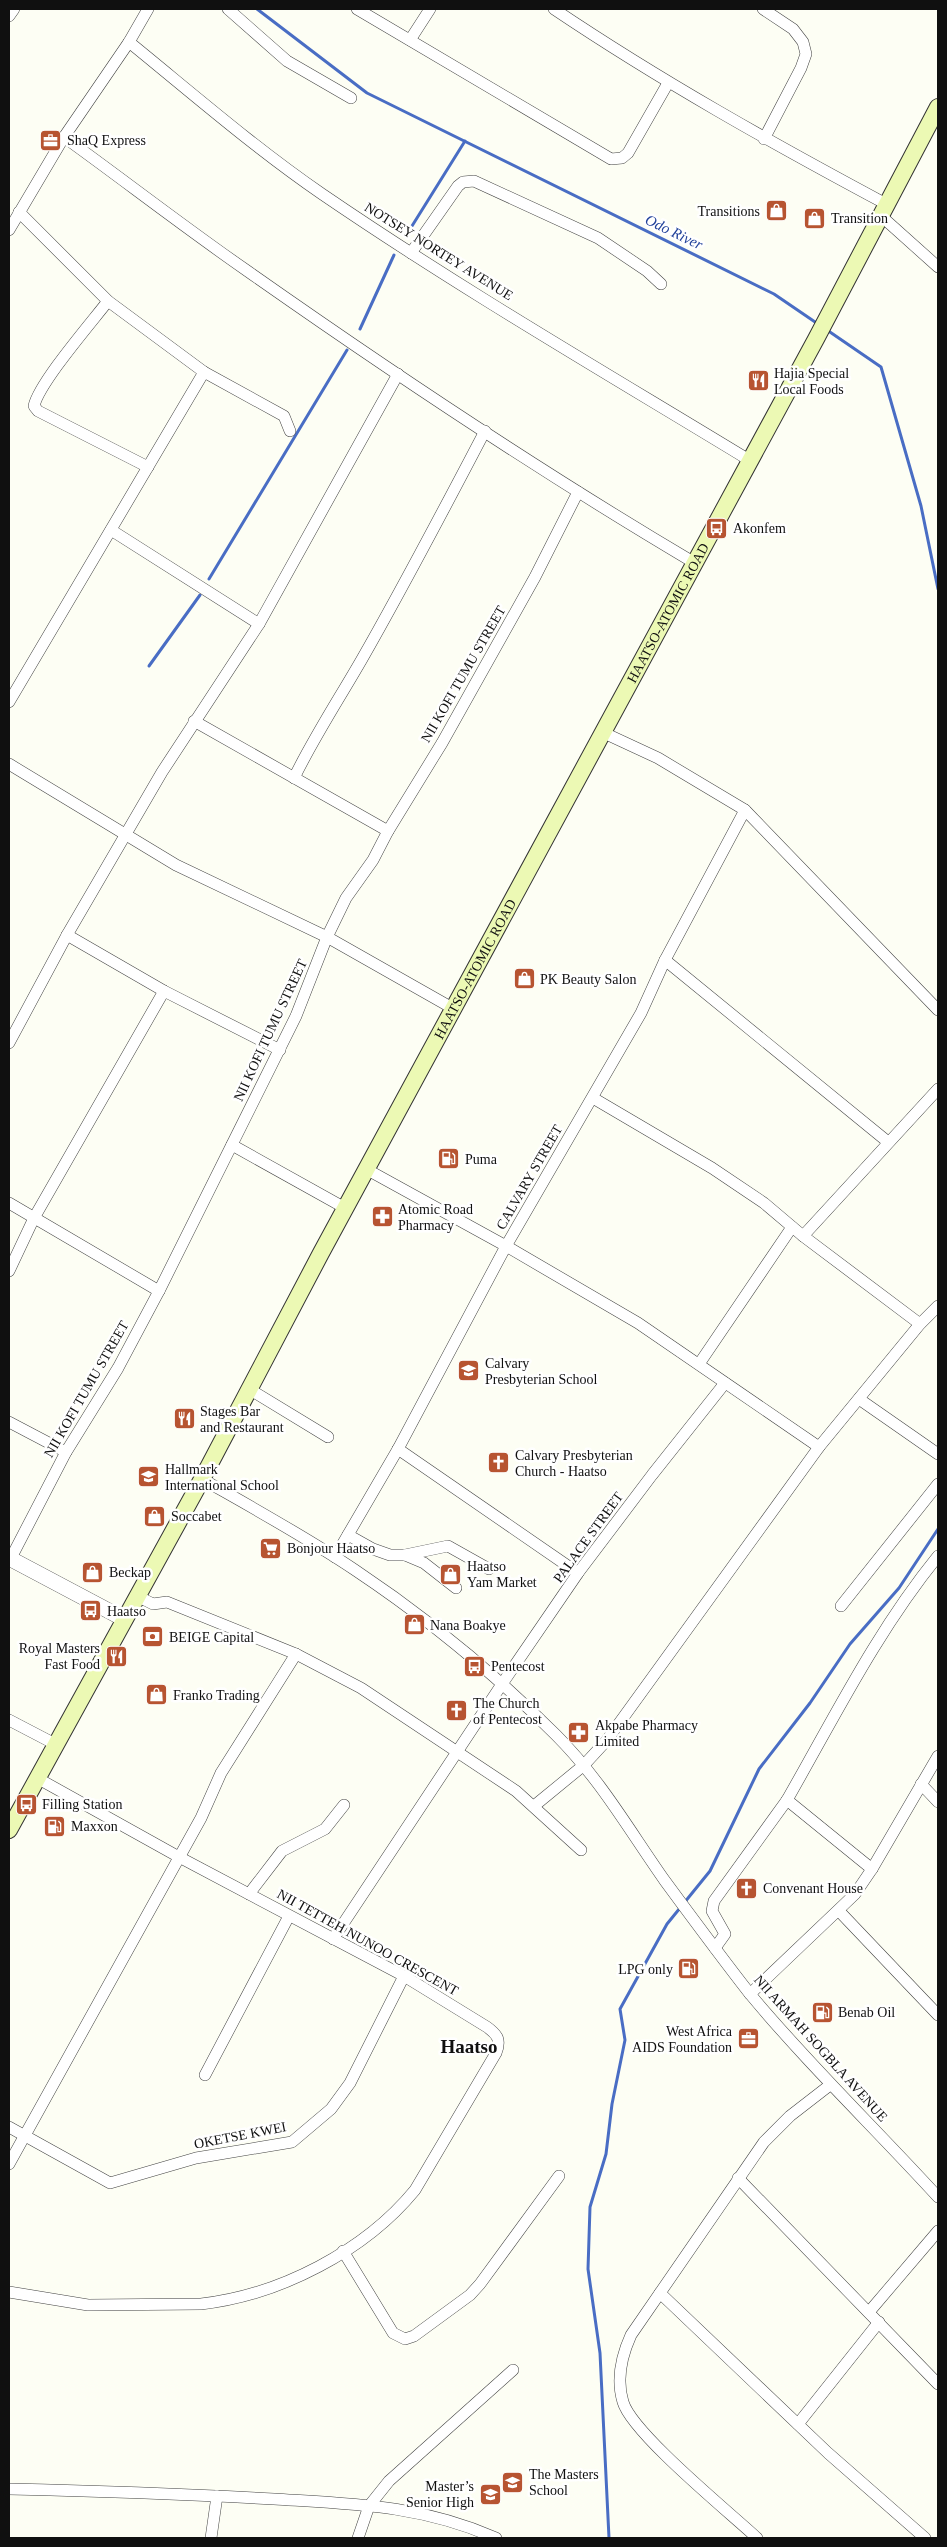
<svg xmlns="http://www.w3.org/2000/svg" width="947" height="2547" font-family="'Times New Roman',serif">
<rect width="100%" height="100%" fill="#fdfef4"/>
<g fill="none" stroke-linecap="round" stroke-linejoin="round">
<g stroke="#496dc4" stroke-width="3">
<path d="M257,9l110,84 407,201 44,30"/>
<path d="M407,234l58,-93"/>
<path d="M360,329l34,-74"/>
<path d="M827,330l54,37 40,139 17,83"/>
<path d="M209,579l138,-229"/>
<path d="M149,666l51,-71"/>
<path d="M609,2538l-9,-185 -12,-84 2,-62 16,-53 6,-50 13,-64 -5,-31 47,-85 43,-53 49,-102 51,-66 40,-59 49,-56 39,-59"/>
</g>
<defs>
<g id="minor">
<path d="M228,9l59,52 64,37"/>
<path d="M357,9l254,150 11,-1 6,-5 40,-70"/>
<path d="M554,9c107,72 218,134 332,195"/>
<path d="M763,9l30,20 10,13 3,12 -5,14 -37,71"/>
<path d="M9,16l5,-7"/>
<path d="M410,40l20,-31"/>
<path d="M129,42c64,52 126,106 193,152 139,95 284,179 427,266"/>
<path d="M64,137l65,-95 19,-33"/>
<path d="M19,212l89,89 96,71 80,44 6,15"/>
<path d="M880,215l58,52"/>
<path d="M9,230l55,-93c61,44 120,90 182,133 145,102 295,202 447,292"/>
<path d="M411,253l47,-67 5,-4 11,-1 124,57 49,33 14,13"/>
<path d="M108,301c-17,22 -69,82 -74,105l4,5 110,56"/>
<path d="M111,530l148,94"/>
<path d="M9,702l195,-330"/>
<path d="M194,721l194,110"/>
<path d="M602,732l56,26 87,52 193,200"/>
<path d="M9,764l167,101 151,72 127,72"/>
<path d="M294,778c20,-41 45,-79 68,-119 43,-75 83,-152 123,-228"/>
<path d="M67,935l97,56 116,59"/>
<path d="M665,960l223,182"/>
<path d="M9,1043l58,-108 95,-163 97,-148 139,-250"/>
<path d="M593,1098l119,70 52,35 39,33 117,88"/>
<path d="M232,1145l113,63"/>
<path d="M366,1169l140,77 132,77 181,124"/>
<path d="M9,1203l150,88"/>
<path d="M803,1236l135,-147"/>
<path d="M9,1271l25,-53 130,-227"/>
<path d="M699,1364l93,-137"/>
<path d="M249,1389l79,48"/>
<path d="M859,1399l79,55"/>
<path d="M9,1422l57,30"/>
<path d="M398,1449l180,124"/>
<path d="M202,1479c51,29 104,58 153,91 72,48 140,104 201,165 45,45 73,95 109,146 28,38 56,76 85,113 59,71 126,135 188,203"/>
<path d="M348,1535l25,14 17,6h15l19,8 32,25"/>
<path d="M405,1555l43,-9 41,23"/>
<path d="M335,1557l63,-108 108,-203 135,-233 24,-53 80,-150"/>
<path d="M11,1558l55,-106 52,-84 41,-77 137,-275 31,-79 19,-39 27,-38 15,-29 54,-88 93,-166 43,-85"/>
<path d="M137,1596l16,8 14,-2 129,52 65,34 155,103 65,59"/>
<path d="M841,1606l97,-122"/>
<path d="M9,1720l46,24"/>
<path d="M921,1784l17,18"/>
<path d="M534,1806l50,-41 23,-25 212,-293 101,-123 18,-18"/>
<path d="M872,1869l-85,-69c48,-84 90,-169 151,-244"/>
<path d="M249,1894l33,-43 43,-22 19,-24"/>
<path d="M839,1911l99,104"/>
<path d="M333,1939l169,-255 76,-111 74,-98 73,-92"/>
<path d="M715,1948l10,-14 -13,-23 2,-10 73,-101"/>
<path d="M750,1994l105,-100 17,-25 66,-113"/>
<path d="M205,2075l84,-159"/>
<path d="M9,2127l101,56 86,-25 96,-16 39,-33 19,-26 54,-107"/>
<path d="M9,2164l192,-346 20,-45 75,-119"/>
<path d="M738,2178l200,206"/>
<path d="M343,2251l50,82 12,6 9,-3 56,-41 10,-11 79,-108"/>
<path d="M9,2292l79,13 113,-1c79,-9 164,-53 214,-114l81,-137c5,-13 2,-18 -9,-26l-83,-51 -225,-119 -142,-79"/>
<path d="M660,2293l168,160 97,85"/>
<path d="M869,2312l69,-81"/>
<path d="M798,2424l81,-102"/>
<path d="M9,2489c88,2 176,5 265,10 81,5 147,6 222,39"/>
<path d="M211,2538l6,-42"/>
<path d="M358,2538l11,-32 20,-25 124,-111"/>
<path d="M757,2538c-28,-26 -125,-105 -134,-136 -7,-23 -2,-45 8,-67l133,-193 26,-26 40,-31"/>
</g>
<path id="tertiary" d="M9,1558l115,61"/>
<g id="secondary">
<path id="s1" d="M9,1830l193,-351 119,-226 495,-914 122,-232"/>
</g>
</defs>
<use href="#minor" stroke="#434343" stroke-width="12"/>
<use href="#tertiary" stroke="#434343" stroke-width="16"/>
<use href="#secondary" stroke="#323232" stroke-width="18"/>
<use href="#minor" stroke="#fff" stroke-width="11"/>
<use href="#tertiary" stroke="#fff" stroke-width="15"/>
<use href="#secondary" stroke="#ecf9b4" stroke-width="16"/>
</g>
<defs>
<symbol id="office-square" viewBox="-11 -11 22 22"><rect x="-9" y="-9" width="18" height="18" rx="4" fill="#b75431" stroke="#fff"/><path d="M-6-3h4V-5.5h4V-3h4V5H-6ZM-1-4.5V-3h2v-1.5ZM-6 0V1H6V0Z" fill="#fff"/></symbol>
<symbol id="shop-square" viewBox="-11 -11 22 22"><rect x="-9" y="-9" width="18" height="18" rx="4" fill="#b75431" stroke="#fff"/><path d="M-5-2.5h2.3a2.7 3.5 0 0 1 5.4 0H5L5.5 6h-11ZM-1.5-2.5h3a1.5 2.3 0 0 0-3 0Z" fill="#fff"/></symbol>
<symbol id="restaurant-square" viewBox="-11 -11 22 22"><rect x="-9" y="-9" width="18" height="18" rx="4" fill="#b75431" stroke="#fff"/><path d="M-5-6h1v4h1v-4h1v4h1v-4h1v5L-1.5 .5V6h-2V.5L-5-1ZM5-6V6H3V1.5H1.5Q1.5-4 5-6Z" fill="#fff"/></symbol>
<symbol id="bus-square" viewBox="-11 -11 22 22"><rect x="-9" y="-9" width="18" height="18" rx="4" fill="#b75431" stroke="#fff"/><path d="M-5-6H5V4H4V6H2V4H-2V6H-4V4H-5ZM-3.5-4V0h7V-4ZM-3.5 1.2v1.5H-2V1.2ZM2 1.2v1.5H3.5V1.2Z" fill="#fff"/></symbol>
<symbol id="fuel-square" viewBox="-11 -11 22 22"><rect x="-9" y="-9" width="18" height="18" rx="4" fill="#b75431" stroke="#fff"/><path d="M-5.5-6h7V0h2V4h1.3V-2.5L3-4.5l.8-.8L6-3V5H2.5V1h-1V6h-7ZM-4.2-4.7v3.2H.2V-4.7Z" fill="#fff"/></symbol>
<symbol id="pharmacy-square" viewBox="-11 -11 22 22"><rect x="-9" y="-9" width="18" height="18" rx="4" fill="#b75431" stroke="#fff"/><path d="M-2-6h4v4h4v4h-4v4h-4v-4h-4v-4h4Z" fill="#fff"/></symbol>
<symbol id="school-square" viewBox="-11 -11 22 22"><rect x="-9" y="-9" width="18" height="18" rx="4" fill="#b75431" stroke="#fff"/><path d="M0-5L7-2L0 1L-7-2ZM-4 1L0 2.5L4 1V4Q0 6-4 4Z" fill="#fff"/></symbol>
<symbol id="church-square" viewBox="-11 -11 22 22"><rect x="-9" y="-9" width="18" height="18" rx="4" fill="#b75431" stroke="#fff"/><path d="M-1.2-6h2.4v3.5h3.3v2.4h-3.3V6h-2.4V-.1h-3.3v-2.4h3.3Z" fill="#fff"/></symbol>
<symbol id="supermarket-square" viewBox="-11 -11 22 22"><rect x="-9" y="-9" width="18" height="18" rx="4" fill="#b75431" stroke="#fff"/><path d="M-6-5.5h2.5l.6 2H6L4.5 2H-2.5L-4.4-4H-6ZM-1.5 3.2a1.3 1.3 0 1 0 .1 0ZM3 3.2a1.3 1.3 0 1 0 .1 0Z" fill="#fff"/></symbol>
<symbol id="bank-square" viewBox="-11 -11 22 22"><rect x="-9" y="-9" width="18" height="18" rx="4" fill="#b75431" stroke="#fff"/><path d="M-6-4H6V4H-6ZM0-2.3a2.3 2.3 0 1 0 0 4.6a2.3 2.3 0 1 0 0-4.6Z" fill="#fff"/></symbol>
</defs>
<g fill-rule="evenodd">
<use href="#office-square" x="38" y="128" width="25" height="25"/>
<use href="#shop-square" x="764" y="198" width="25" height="25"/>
<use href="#shop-square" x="802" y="206" width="25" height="25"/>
<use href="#restaurant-square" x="746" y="368" width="25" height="25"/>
<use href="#bus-square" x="704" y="516" width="25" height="25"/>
<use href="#shop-square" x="512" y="966" width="25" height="25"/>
<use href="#fuel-square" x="436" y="1146" width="25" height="25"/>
<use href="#pharmacy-square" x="370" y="1204" width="25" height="25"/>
<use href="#school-square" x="456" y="1358" width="25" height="25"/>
<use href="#restaurant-square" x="172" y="1406" width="25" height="25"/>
<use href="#church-square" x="486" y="1450" width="25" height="25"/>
<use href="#school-square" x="136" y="1464" width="25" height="25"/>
<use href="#shop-square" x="142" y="1504" width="25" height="25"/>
<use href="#supermarket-square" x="258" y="1536" width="25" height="25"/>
<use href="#shop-square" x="80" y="1560" width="25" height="25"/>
<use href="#shop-square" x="438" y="1562" width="25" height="25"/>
<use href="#bus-square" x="78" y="1598" width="25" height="25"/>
<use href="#shop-square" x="402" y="1612" width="25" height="25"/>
<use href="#bank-square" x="140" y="1624" width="25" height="25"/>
<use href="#restaurant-square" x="104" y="1644" width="25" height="25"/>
<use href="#bus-square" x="462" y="1654" width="25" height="25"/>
<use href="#shop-square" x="144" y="1682" width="25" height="25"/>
<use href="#church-square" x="444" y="1698" width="25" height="25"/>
<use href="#pharmacy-square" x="566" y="1720" width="25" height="25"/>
<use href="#bus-square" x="14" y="1792" width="25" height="25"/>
<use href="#fuel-square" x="42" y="1814" width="25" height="25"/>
<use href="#church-square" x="734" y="1876" width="25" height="25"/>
<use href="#fuel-square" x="676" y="1956" width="25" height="25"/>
<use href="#fuel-square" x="810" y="2000" width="25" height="25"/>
<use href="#office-square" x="736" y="2026" width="25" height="25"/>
<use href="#school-square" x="500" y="2470" width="25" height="25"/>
<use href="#school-square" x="478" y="2482" width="25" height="25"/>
</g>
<g text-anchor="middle" stroke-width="5" stroke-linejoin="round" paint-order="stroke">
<g font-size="14" fill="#101010" stroke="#fff" text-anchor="start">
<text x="67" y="145">ShaQ Express</text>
<text x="760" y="216" text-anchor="end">Transitions</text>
<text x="831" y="223">Transition</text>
<text x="774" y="378">Hajia Special<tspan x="774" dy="16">Local Foods</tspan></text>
<text x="733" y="533">Akonfem</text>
<text x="540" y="984">PK Beauty Salon</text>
<text x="465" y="1164">Puma</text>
<text x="398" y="1214">Atomic Road<tspan x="398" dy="16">Pharmacy</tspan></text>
<text x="485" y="1368">Calvary<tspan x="485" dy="16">Presbyterian School</tspan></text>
<text x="200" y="1416">Stages Bar<tspan x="200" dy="16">and Restaurant</tspan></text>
<text x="515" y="1460">Calvary Presbyterian<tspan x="515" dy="16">Church - Haatso</tspan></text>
<text x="165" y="1474">Hallmark<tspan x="165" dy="16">International School</tspan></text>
<text x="171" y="1521">Soccabet</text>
<text x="287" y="1553">Bonjour Haatso</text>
<text x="467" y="1571">Haatso<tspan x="467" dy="16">Yam Market</tspan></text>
<text x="109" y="1577">Beckap</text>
<text x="107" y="1616">Haatso</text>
<text x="430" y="1630">Nana Boakye</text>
<text x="169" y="1642">BEIGE Capital</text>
<text x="100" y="1653" text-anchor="end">Royal Masters<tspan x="100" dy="16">Fast Food</tspan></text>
<text x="491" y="1671">Pentecost</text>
<text x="173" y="1700">Franko Trading</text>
<text x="473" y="1708">The Church<tspan x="473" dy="16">of Pentecost</tspan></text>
<text x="595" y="1730">Akpabe Pharmacy<tspan x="595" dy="16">Limited</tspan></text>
<text x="42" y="1809">Filling Station</text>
<text x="71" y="1831">Maxxon</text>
<text x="763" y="1893">Convenant House</text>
<text x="673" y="1974" text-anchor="end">LPG only</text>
<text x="838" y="2017">Benab Oil</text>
<text x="732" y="2036" text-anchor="end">West Africa<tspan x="732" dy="16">AIDS Foundation</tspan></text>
<text x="529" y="2479">The Masters<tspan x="529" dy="16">School</tspan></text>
<text x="474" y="2491" text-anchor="end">Master’s<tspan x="474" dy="16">Senior High</tspan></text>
</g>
<g font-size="14" fill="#101010" stroke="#fff">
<text transform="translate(439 251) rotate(32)" y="5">NOTSEY NORTEY AVENUE</text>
<text dy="5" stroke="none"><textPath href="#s1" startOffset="1384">HAATSO-ATOMIC ROAD</textPath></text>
<text transform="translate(463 674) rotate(-60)" y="5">NII KOFI TUMU STREET</text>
<text dy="5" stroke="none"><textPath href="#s1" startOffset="979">HAATSO-ATOMIC ROAD</textPath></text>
<text transform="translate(270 1030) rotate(-65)" y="5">NII KOFI TUMU STREET</text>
<text transform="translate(529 1177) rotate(-60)" y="5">CALVARY STREET</text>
<text transform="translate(86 1389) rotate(-60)" y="5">NII KOFI TUMU STREET</text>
<text transform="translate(588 1537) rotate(-54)" y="5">PALACE STREET</text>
<text transform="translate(368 1942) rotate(29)" y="5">NII TETTEH NUNOO CRESCENT</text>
<text transform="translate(821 2048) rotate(48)" y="5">NII ARMAH SOGBLA AVENUE</text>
<text transform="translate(240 2135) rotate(-11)" y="5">OKETSE KWEI</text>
</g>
<g font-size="15" font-style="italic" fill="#21419a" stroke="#fff">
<text transform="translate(674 232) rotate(26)" y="5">Odo River</text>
</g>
<g font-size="19" font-weight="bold" fill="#101010" stroke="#fff">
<text x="469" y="2053">Haatso</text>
</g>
</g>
<rect width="947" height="2547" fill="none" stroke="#101010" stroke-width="20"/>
</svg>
